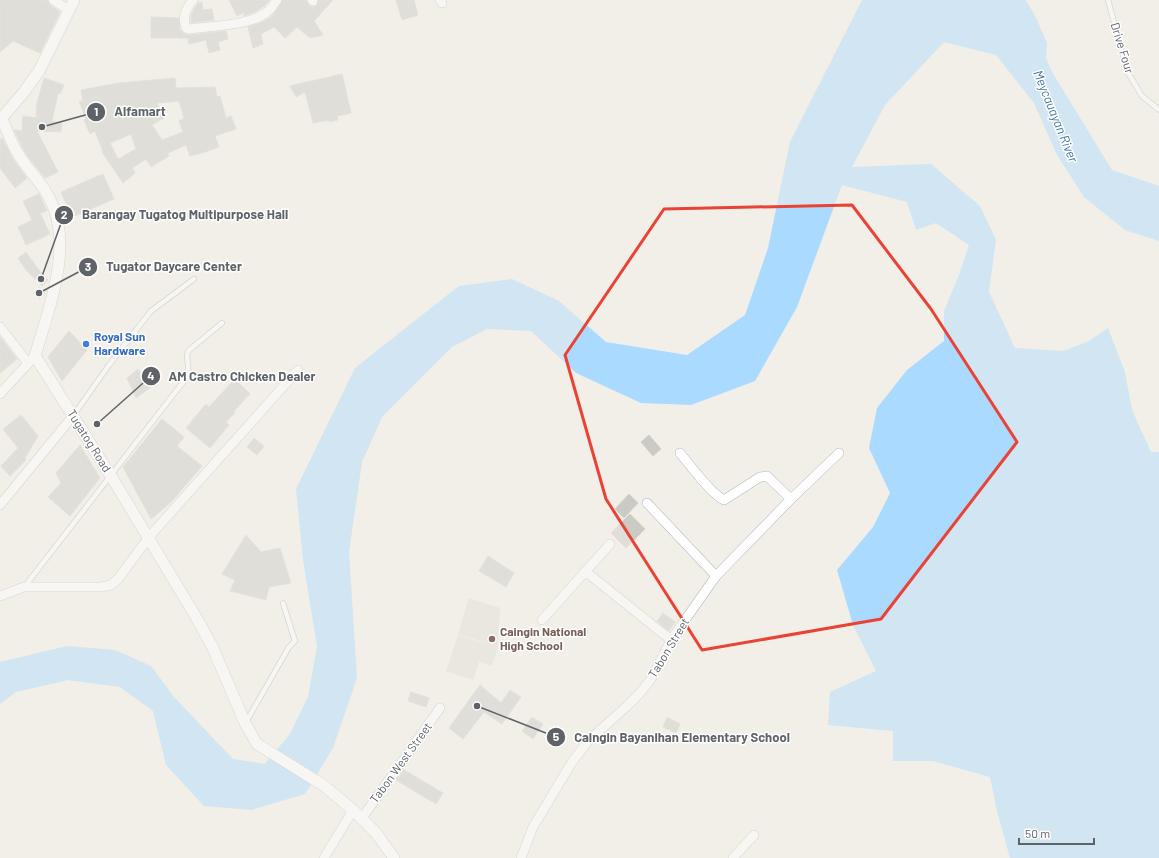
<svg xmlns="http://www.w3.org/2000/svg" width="1159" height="858" font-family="Barlow,sans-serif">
<rect width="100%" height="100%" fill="#f1efe8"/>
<path fill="#e1ded6" d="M469,598l31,10 -2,38 -6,20 -13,-4 -6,18 -27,-9 12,-36 25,8 8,-28 -8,27 -25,-8z"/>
<path fill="#aadaff" d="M862,0h164l10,18 11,25 -1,15 6,14 60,98 47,16v55l-34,-11 -41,-33 -27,-42 -23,-52 -38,-48 -52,-13 -59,63 -33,62 79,-3 49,42 16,34 -7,52 26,56 49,3 25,-10 19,-13 17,44 7,38 19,42h8v406h-149l-13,-47 -7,-34 -57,-16h-40v-30l-65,-6 2,-33 46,-21 -23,-46 -16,-55 36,-43 17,-34 -21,-45 8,-40 30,-38 37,-29v-30l15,-36 10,-30 -33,-22 -20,7 -9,-28 -65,-17 -45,122 -42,74 -64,24 -50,-2 -65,-30 -45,-42 -44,-2 -35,18 -70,70 -20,45 -13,90 8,126 -24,70 -28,46 -54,16 -47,-4 -38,-41 -13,-54 -33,-24 -52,-7 -52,12 -16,12v-42l67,-16 48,4 36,16 23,31 59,62 32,5 25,-30 18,-37 9,-51 -14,-86 -7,-71 59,-121 104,-82 53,-7 47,22 47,41 81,13 58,-40 23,-67 22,-106z"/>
<g fill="#cccac5" stroke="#d6d1c6" fill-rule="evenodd">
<path d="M0,0h47l3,5 10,7 -20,41 -27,-12 -13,11z"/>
<path d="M229,0h41l-6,6 -7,5 -13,5v-4l-7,4z"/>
<path d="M283,0h23l2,4 4,3 5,-2 2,-5h14l-19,21 9,14 -13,3 -13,-11 -12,11 -11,-11 -13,7 2,10 -10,4 -5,-21 14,-5 9,-5 7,-9z"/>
<path d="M396,0h18l4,15 -16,5z"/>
<path d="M202,2l1,8 9,-1 2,11 -23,3v-8l3,-6 4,-6z"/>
<path d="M151,17l28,1 1,12 4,4 6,1 36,-4 2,8 -10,3 2,8 -11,3 -3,-13 -17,4 -1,-6h-37z"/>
<path d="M342,74l9,39 -14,3 1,4 -9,2v-2l-16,3 -8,-31 -9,5 -6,-11z"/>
<path d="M44,78l20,7 -4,9 -2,-1 -6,28 10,3 -1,8 -24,-1 21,41 -13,6 -19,-24 -12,-24 8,1 1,-15 13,2 1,-15z"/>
<path d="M175,78l1,10 39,-1 2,10 3,-1 6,22 5,-2 5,13 -21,7 4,11 -14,5 -15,4 -4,-11 -18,8 1,3 -18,11 -5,-8 -14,9 3,5 -12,10 -21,-31 1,-1 -8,-20 -5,3 -6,-14 2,-1 -7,-18h4l-2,-11 38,-7zM179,101l5,17 -5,3 4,11 -21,8 -10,-15 12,-7 -7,-15zM131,134l5,15 -18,10 -8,-16z"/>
<path d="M2,138l12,23 13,17 -12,10 -15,-20v-28z"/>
<path d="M103,174l11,25 -42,18 -11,-25z"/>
<path d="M39,194l8,17 -7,2 10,21 -24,11 -8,-18 14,-7 -9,-19z"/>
<path d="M26,252l12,17 10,11 -6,6 -16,-16 -8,-12z"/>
<path d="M39,287l6,6 -6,6 -6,-6z"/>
<path d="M69,331l18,19 -25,31 -14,-24z"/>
<path d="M0,337l17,22 -17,14z"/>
<path d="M138,369l12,19 -14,10 -9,-20z"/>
<path d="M235,379l15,15 -17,18 2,1 -9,9 3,3 -19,23 -24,-20 20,-24 3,3z"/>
<path d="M21,415l17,21 -13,22 1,2 -16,16 -9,-10 17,-18 -15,-19z"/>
<path d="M162,419l22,18 -7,9 25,20 -31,36 -20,17 -28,-52z"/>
<path d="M649,435l12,14 -8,7 -12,-14z"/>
<path d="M254,438l10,8 -7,9 -10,-8z"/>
<path d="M80,445l20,33 -30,38 -22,-19 13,-14 -5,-10z"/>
<path d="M629,494l9,9 -14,15 -9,-9z"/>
<path d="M630,514l15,15 -19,19 -15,-15z"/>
<path d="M246,535l15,17 19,-4 11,35 -22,4 -3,13 -36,-9 5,-11 -13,-6z"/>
<path d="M488,556l26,17 -8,14 -27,-16z"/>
<path d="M663,613l12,9 -6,9 -12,-10z"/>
<path d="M480,685l21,18 9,-13 11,7 -19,27 -18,-12 -21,27 -14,-11z"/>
<path d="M411,692l18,6 -3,9 -18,-6z"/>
<path d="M532,717l11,7 -10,15 -11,-8z"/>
<path d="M667,717l13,7 -4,9 -13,-6z"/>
<path d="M404,770l39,23 -7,11 -40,-24z"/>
</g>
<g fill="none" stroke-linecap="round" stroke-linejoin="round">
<defs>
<g id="service">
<path d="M1108,0l19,71 15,25 17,14"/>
<path d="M73,416l36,-51 42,-54 43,-32"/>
<path d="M25,586l162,-209c4,-9 -2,-17 1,-26l34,-28"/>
<path d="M246,722l43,-75 6,-6 -12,-38"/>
</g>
<g id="minor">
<path d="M53,0l16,10"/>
<path d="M193,0c-7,7 -11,19 -7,28l3,1c21,-3 61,-3 78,-17 4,-3 7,-8 10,-12"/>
<path d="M312,0l1,1"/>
<path d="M440,0l2,3"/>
<path d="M0,327l28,36"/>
<path d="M0,394l35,-38"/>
<path d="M680,453c10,12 31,41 44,47l36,-23 7,-1 24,23"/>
<path d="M647,503l69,73"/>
<path d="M0,505l73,-89"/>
<path d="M585,571l86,69"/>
<path d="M0,596l24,-9h77l10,-2 7,-6 31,-42 149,-167"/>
<path d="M542,620l68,-76"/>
<path d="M362,818l78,-110"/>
<path d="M324,858l29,-48"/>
<path d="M521,858l12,-31 39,-65 16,-21 39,-35 13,-13 11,-14 20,-39 45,-64 75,-77 48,-46"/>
<path d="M733,858l21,-23"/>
</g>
<g id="tertiary">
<path d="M2,119c5,11 9,23 15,33 8,15 22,27 30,42 29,48 2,113 -12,162l76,120 85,141 16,29 33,77 12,21 66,41 30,25 23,23 18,25"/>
<path d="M0,120l24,-28 15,-21 35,-71"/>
</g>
</defs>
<use href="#service" stroke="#b5b8bc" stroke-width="6"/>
<use href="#minor" stroke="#b5b8bc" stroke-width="10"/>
<use href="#tertiary" stroke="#b5b8bc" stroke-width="12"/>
<use href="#service" stroke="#fff" stroke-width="4.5"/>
<use href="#minor" stroke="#fff" stroke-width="9"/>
<use href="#tertiary" stroke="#fff" stroke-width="11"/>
</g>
<path d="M0 0H1159V858H0ZM852,205l79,104 86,133 -136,177 -179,31 -96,-151 -41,-144 99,-146z" fill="#f1efe8" fill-opacity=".55" fill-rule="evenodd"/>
<path fill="none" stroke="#ea4335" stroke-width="3" stroke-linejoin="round" d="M852,205l79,104 86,133 -136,177 -179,31 -96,-151 -41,-144 99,-146z"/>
<circle fill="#3f7fe0" stroke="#fff" stroke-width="1.5" cx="86" cy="344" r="4"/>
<circle fill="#8d6e63" stroke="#fff" stroke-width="1.5" cx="492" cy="639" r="4"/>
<g text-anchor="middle" stroke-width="3" stroke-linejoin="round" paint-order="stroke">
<g font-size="12" fill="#5f6368" stroke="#fff">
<text transform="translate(1122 48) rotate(73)" y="4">Drive Four</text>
<text transform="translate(89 441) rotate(58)" y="4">Tugatog Road</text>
<text transform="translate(669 648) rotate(-59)" y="4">Tabon Street</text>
<text transform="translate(401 763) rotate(-54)" y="4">Tabon West Street</text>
</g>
<g font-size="12" font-weight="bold" fill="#366cbe" stroke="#fff" text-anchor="start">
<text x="94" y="341">Royal Sun<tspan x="94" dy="14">Hardware</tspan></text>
</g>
<g font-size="12" font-weight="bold" fill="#785e54" stroke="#fff" text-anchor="start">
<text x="500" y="636">Caingin National<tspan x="500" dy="14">High School</tspan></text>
</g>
<g font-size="13" font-style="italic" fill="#4174aa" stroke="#fff">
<text transform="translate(1056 116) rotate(68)" y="5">Meycauayan River</text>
</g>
</g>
<path fill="none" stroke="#5f6368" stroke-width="1.5" d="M42 127L96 112M41 279L64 215M39 293L88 267M97 424L151 376M477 706L556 737"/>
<g fill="#5f6368" stroke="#fff" stroke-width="1.5">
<circle cx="42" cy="127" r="4"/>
<circle cx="41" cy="279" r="4"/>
<circle cx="39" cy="293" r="4"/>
<circle cx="97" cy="424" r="4"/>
<circle cx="477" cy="706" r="4"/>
<circle cx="96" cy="112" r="10"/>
<circle cx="64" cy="215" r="10"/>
<circle cx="88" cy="267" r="10"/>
<circle cx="151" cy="376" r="10"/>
<circle cx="556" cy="737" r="10"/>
</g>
<g font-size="12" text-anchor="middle" font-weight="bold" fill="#fff">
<text x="96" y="116">1</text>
<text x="64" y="219">2</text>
<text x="88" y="271">3</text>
<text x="151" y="380">4</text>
<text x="556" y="741">5</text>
</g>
<g font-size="13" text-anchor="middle" font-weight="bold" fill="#5f6368" stroke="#fff" stroke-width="3" stroke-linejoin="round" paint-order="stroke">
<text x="140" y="116">Alfamart</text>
<text x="185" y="219">Barangay Tugatog Multipurpose Hall</text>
<text x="174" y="271">Tugator Daycare Center</text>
<text x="242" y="381">AM Castro Chicken Dealer</text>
<text x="682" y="742">Caingin Bayanihan Elementary School</text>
</g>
<path d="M1019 838v6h75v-6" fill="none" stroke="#5f6368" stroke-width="2"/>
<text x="1025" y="838" font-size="12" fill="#5f6368" stroke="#ffffff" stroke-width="3" paint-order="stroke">50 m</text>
</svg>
